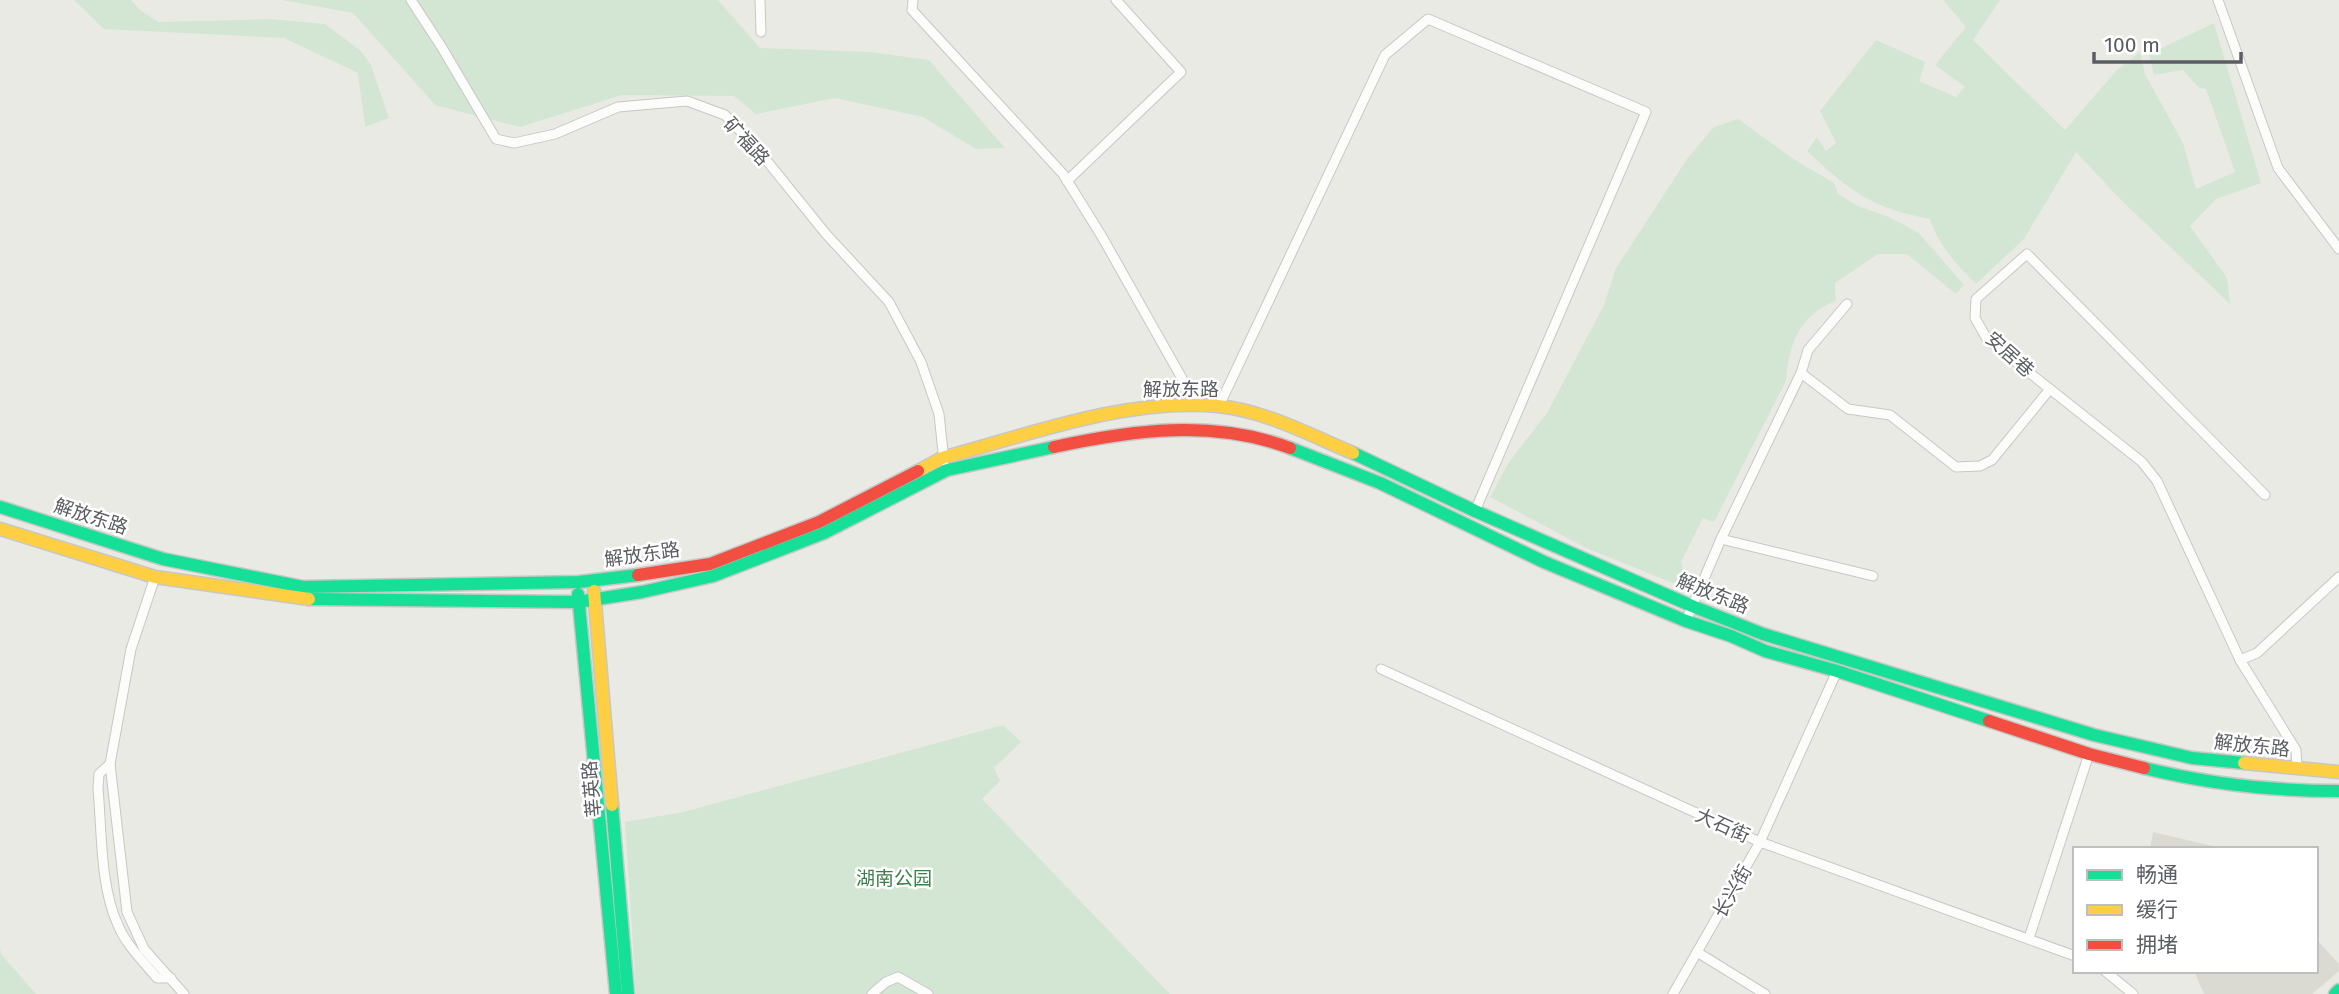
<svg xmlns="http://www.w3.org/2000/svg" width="2339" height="994" font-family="'Fira Sans','Noto Sans SC',sans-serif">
<rect width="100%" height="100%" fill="#eaeae4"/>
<g fill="#dadad3">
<path d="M2153,832l72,17h-75z"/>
<path d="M2316,939l23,25v7l-27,23h-108l-10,-23h122z"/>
</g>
<g fill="#d3e6d4">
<path d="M74,0h57l8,9 19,13 113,-3 54,5 36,27 10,14 18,53 -24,9 -7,-54 -74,-35 -180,-9z"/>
<path d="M282,0h436l42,48 110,4 59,8 76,88 -29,1 -53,-32 -88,-19 -79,16 -22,-18 -112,-1 -102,32 -85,-22 -82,-92z"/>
<path d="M1943,0h57l-27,40 92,90 51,-59 24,-19 5,22 38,69 13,46 39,-17 -29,-83 -7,-1 -16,-18 -29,5 -5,-21 65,-31 47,160 -45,16 -26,27 37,52 3,26 -110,-105 -44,-47 -52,87 -48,45c-19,-19 -38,-39 -46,-65 -59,-11 -80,-28 -123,-68l10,-14 9,14 10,-8 -16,-32 56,-71 49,22 -6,19 37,16 9,-10 -30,-22 31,-38z"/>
<path d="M1738,119l57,41 39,23 4,11 20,12 31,11 30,16 45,52 -8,9 -49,-40h-29l-43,29 1,18c-37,14 -47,43 -50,80l-72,141 -11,-4 -22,44 4,15 -12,6 -87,-35 -96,-51 19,-35 38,-49 57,-108 11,-35 72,-111 27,-32z"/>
<path d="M1003,725l18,17 -27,26 6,13 -18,18 188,195h-534l-11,-172 58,-10z"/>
<path d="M0,947l1,7 35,40h-36z"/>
</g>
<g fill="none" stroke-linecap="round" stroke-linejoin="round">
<defs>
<g id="street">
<path d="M411,0l30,46 55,93 18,4 41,-9 63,-27 69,-6 38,14 34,36 67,83 63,68 32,60 18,52 5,47"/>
<path d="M760,0l1,32"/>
<path d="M913,0l-1,10 151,164 38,61 96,170"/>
<path d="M2218,0l60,168 61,81"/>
<path d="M1067,181l114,-109 -65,-72"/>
<path d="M1801,373l47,36 42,6 66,52 24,-1 12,-6 58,-71"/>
<path d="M1219,406l166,-351 43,-36 218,93 -171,399"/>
<path d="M2265,495l-238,-241 -51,45 -1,19 12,21 155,123 15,19 83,179 56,90 1,19"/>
<path d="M1721,539l152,37"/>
<path d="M155,577l-24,72 -21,115 17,148 17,37 40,45"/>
<path d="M1686,621l35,-82 80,-166 7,-23 39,-46"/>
<path d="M2240,660l17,-7 82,-76"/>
<path d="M1381,669l379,173 315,114"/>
<path d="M110,764l-11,10 -1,15c4,42 2,98 20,136 8,20 25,36 39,53h14"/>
<path d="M2029,938l60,-184"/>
<path d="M1697,952l68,42"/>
<path d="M2105,971l28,23"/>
<path d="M872,994l14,-12 12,-5 30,17"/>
<path d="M1673,994l87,-152 77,-171"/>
</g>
<g id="fast">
<path d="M1290,448l90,35 164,79 142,59 45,15 34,15 72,20 152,50"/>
<path d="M1353,453l122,58 217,95 71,28 331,101 98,23 52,5"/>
<path d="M0,507l163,52 140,28 276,-5 59,-7"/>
<path d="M578,594l38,400"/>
<path d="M309,599l269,3 64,-10 71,-16 111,-43 123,-63 107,-23"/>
<path d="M2144,768c64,16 130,23 195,23"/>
<path d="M612,805l16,189"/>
<path d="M2335,994l4,-4"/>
</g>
<g id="slow">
<path d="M918,471l24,-13c85,-23 188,-61 276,-52 48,5 92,29 135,47"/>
<path d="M0,529l155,48 154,22"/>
<path d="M594,591l18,214"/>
<path d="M2244,763l95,9"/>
</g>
<g id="jam">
<path d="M1054,447c78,-17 159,-28 236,1"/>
<path d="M638,575l72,-11 109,-42 99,-51"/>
<path d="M1989,721l100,33 55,14"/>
</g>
</defs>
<use href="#street" stroke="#c7c7c5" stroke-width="11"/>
<use href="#fast" stroke="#c7c7c6" stroke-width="15"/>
<use href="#slow" stroke="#c7c7c6" stroke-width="15"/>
<use href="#jam" stroke="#c7c7c6" stroke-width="15"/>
<use href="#street" stroke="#fcfcfb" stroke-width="9"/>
<use href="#fast" stroke="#16e098" stroke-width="12"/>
<use href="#slow" stroke="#ffcf43" stroke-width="12"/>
<use href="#jam" stroke="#f24e42" stroke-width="12"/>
</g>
<g text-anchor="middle" stroke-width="5" stroke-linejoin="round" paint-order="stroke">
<g font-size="19" fill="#5b5d62" stroke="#fff">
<text transform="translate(747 141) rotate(47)" y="7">矿福路</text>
<text transform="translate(2010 354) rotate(42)" y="7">安居巷</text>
<text x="1181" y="396">解放东路</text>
<text transform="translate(91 516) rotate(18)" y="7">解放东路</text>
<text transform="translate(642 554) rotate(-8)" y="7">解放东路</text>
<text transform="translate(1713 593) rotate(22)" y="7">解放东路</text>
<text transform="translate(2252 745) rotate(6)" y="7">解放东路</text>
<text transform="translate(591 789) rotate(-95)" y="7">莘英路</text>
<text transform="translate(1723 825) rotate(24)" y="7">大石街</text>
<text transform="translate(1732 891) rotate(-60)" y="7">长兴街</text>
</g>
<g font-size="19" fill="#3b804a" stroke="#fff">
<text x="894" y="885">湖南公园</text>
</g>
</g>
<rect x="2073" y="847" width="245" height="126" fill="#ffffff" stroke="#bdbec0" stroke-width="2"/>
<rect x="2087" y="870" width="35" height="10" fill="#16e098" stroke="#bdbec0" stroke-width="2"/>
<text x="2136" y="882" font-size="21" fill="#5b5d62">畅通</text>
<rect x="2087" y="905" width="35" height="10" fill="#ffcf43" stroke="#bdbec0" stroke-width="2"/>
<text x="2136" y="917" font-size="21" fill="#5b5d62">缓行</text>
<rect x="2087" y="940" width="35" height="10" fill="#f24e42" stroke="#bdbec0" stroke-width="2"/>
<text x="2136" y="952" font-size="21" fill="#5b5d62">拥堵</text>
<path d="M2094 52v10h147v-10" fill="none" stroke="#5b5d62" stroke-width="3.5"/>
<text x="2104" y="52" font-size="21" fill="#5b5d62" stroke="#ffffff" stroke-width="5" paint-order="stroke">100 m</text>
</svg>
